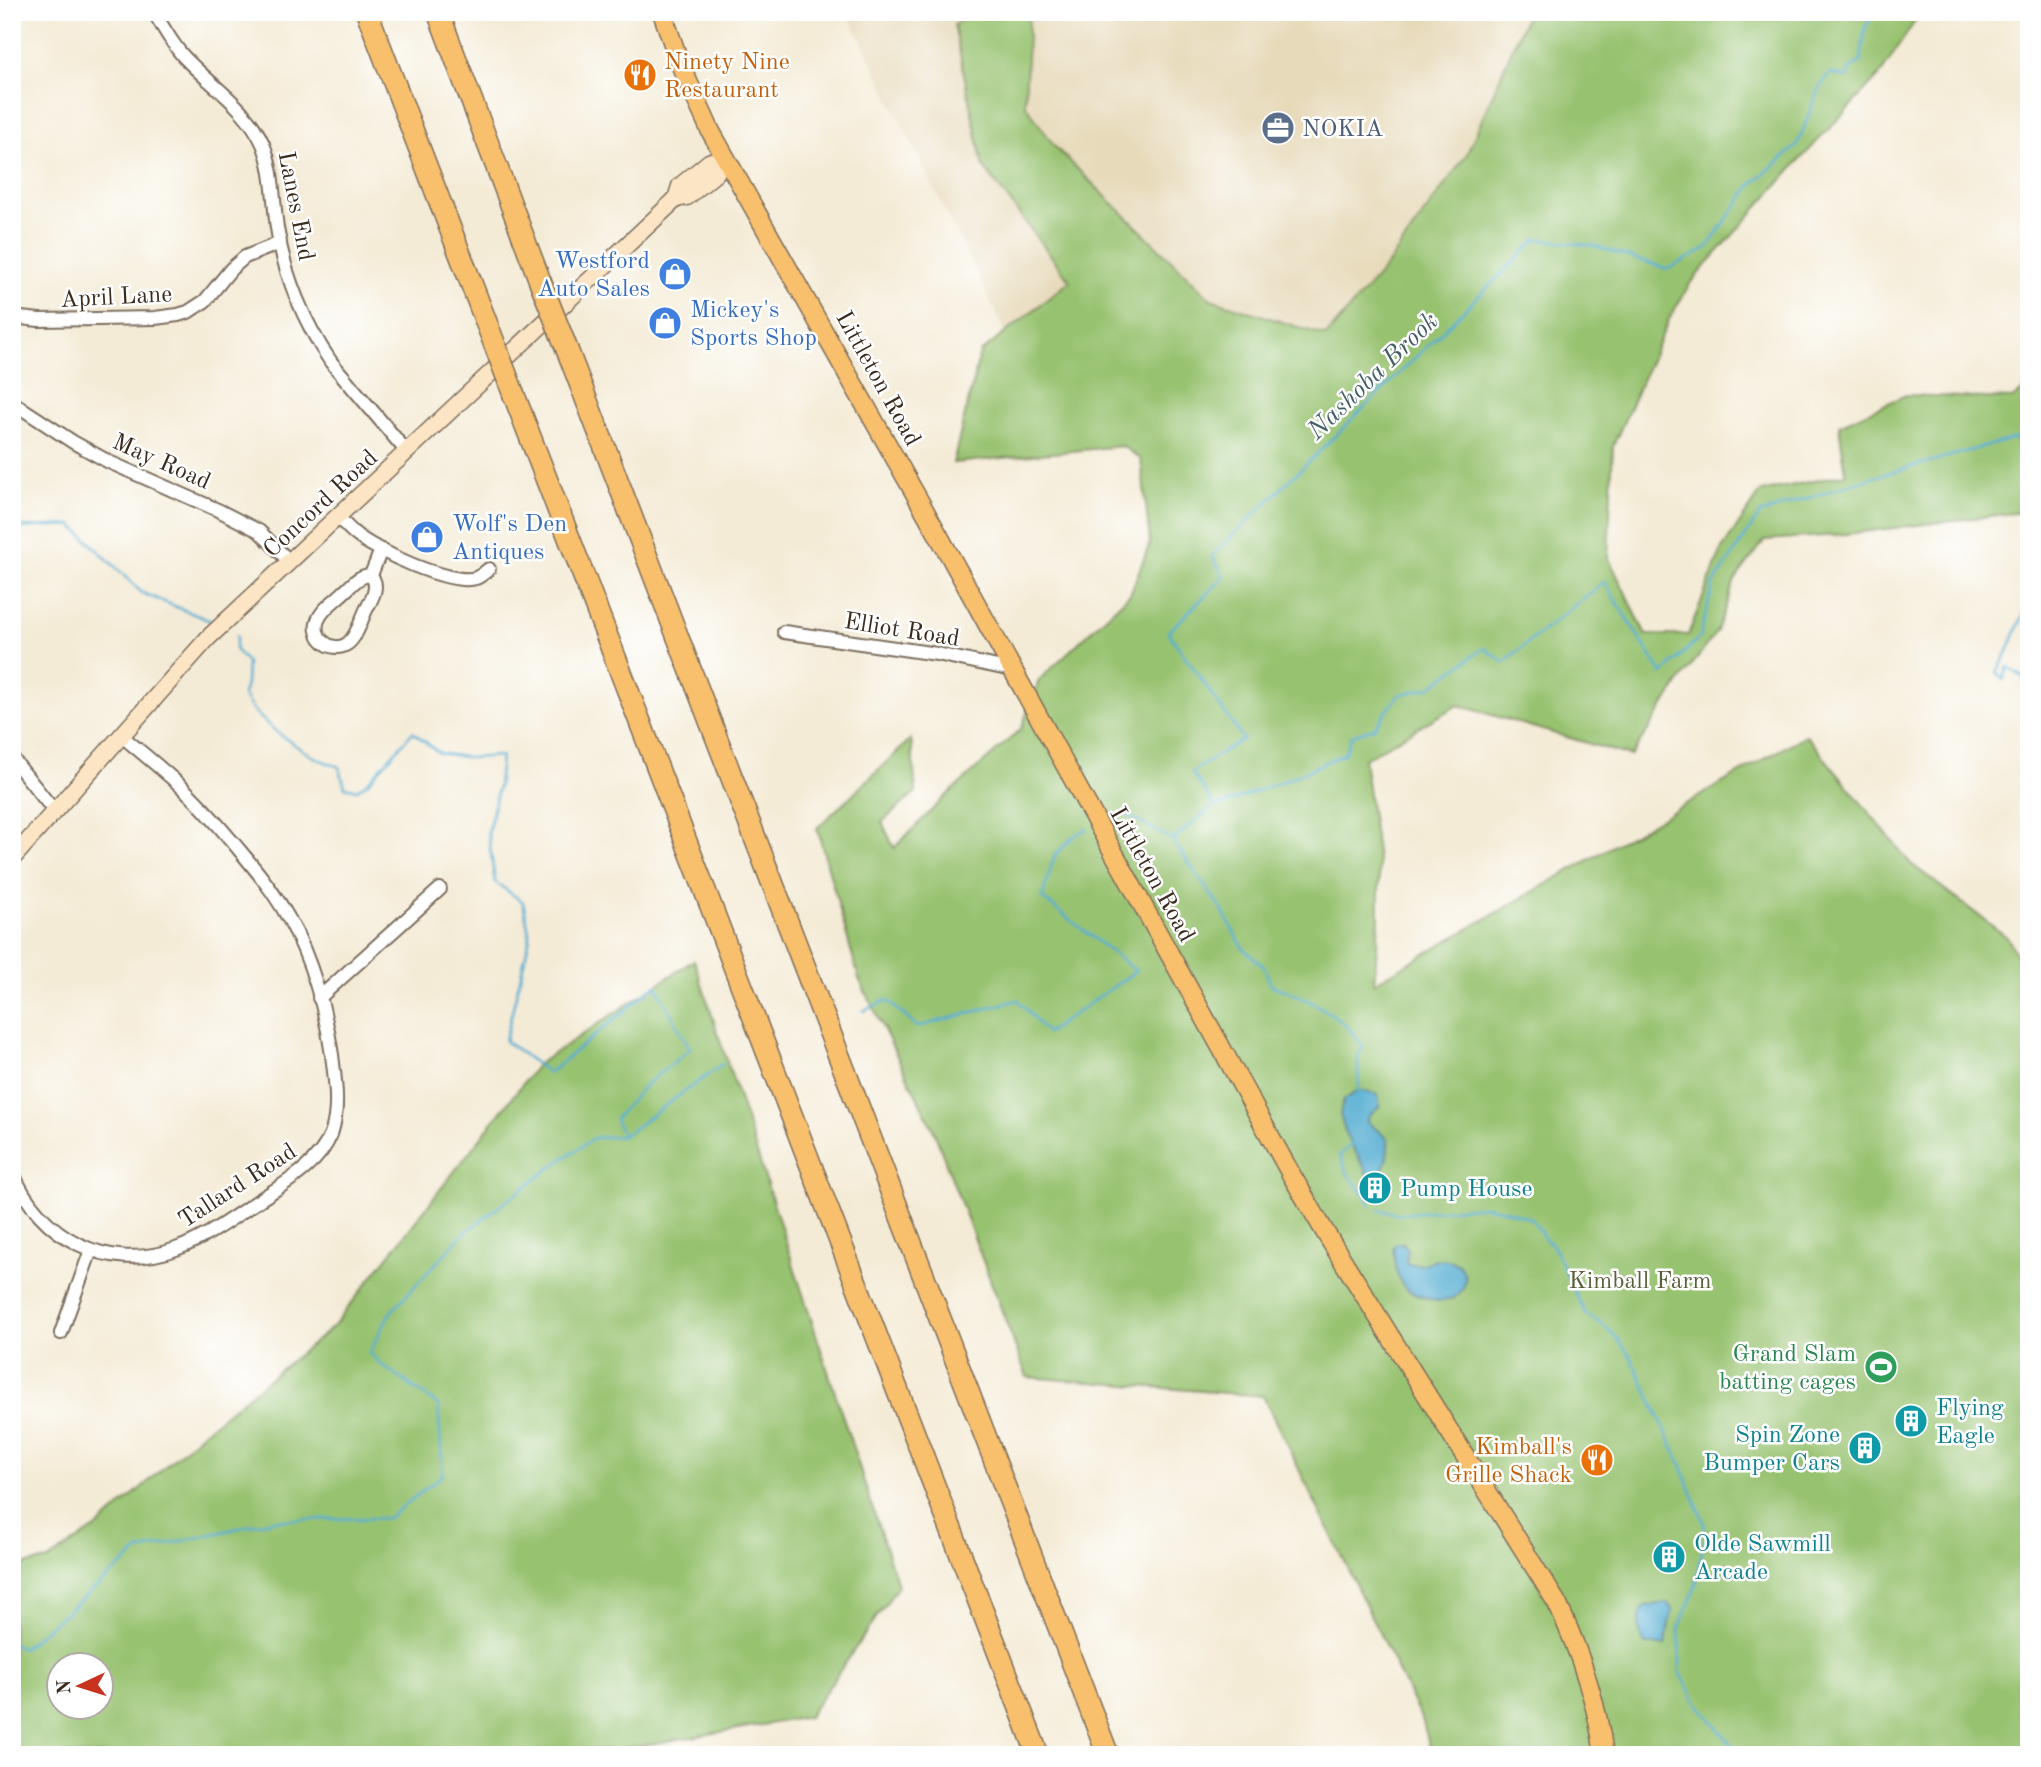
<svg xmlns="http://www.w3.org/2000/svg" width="2041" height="1767" font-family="'Old Standard TT',serif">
<rect width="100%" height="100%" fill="#fff"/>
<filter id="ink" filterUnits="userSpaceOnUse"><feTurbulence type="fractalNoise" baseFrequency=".0143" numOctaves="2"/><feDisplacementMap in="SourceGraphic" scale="14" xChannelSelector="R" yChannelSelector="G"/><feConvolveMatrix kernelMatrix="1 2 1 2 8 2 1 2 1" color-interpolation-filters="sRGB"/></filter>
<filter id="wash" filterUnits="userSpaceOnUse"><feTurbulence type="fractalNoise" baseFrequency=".00686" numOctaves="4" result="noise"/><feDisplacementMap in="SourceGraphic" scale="28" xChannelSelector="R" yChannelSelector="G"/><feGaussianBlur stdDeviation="1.57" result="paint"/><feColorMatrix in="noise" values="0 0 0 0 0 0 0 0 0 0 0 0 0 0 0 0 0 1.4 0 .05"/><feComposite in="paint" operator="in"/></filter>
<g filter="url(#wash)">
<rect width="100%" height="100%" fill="#f4ebd6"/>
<path fill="#e7daba" d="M847,12h800l-458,519 -33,-102 -102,1z"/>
<g fill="#97c26f" stroke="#697646" stroke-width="2" fill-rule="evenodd">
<path d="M972,12h57l-4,92 30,43 156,152 115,37 62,-72 79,-110 61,-142h393l-42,64 -84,89 -104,117 -22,37 -56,127 -5,111 38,78h42l34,-86 39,-57 85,-18 -7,-49 67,-30 106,4 17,-13v125l-191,24 -73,5 -30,40 -18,51 -39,53 -47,72 -173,-51 -94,54 15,108v53l-5,63 432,-248 104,128 98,75 21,42v775h-597l-9,-33 -160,-326 -236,-19 -94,-248 -74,-150 -42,-151 94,-89 5,53 -34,30 12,26 49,-49 78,-70 18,-49 91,-86 20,-51 -9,-84 -19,-13 -169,17 27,-110 90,-72 -87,-115 -29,-141z"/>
<path d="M694,960l204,626 -90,131 -192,33 -123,5h-481v-188l36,-7 52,-35 102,-92 131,-106 205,-263zM60,1666h42v42h-42z"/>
</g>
<g fill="#55add2" stroke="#486c78" stroke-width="2">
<path d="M1359,1090l19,5 2,11 -12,11 -1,4c3,6 15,10 21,19 1,13 -3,32 -14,39l-6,-1 -3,-9 -19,-34 -6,-21 4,-14z"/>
<path d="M1398,1243h5l5,6 -2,12 2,3c4,0 11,1 16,0 9,-3 17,-7 27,-3 25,10 14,39 -10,40 -6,0 -15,-3 -21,-5 -9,-3 -17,-8 -21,-17 -4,-9 -5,-22 -6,-32z"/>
<path d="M1668,1603l5,7 -4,13 -3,22h-21c-8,-15 -8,-24 0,-39z"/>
</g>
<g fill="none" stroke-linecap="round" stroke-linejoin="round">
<g stroke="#55add2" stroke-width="2.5">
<path d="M2016,438l13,32"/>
<path d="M12,528l60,-3 70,68 69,28"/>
<path d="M2029,605c-14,21 -18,47 -32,67l6,8 5,-13 18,12 3,10"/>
<path d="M237,636l-2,13 12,14 -1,21 -3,11c13,24 43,45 66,59 9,6 20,9 30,13l6,20 12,3 11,-8 45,-50 26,21 32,5 30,-2 -3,32 -10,45 7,49 28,20 7,35 -25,104 44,32 107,-88 34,64 -46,37 -29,33 8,17"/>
<path d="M1214,805h8l81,-32 42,-20 7,-18 22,-7 25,-33 32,-8 53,-39 20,14 100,-80 58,92 38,-37 13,-52 47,-71 103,-34 153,-42 13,-1"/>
<path d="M1105,820l19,-7 49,27 41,-35 -22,-33 51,-33 -75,-107 56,-55 -12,-21 325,-317 58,7 73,23 38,-20 45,-64 46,-39 21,-56 12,-17 17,5 2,-8 12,-9 4,-34 11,-15"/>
<path d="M1173,841l49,69 20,37 22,20 7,18c34,12 73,30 92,62l-5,9 1,37"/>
<path d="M863,1011l24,-11 30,27 101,-27 29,33 89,-62 -94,-73 13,-43 19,-19 13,-7"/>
<path d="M1352,1144l-12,11c7,27 20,28 31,50"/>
<path d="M1379,1210l22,4 84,-8 20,4 27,9 13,20 7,5 33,69 22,15 11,11 13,18 48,103 25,63 2,12 -7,29 -3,21 -17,44 1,43 17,31 38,46 -1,6"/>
<path d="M12,1642l10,7 117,-98 135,-31 114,-2 55,-43 -5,-70 -55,-39 -14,-13 21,-40 73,-79 94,-71 37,-25 29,-2 100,-72"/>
</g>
</g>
</g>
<g filter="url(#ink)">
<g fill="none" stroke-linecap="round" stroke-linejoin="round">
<defs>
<g id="minor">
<path d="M154,12c9,15 18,32 30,45 27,29 62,49 79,87 11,26 10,56 14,84 7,46 27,95 54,134l76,90"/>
<path d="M12,317l27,3 116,-2 23,-3 10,-3 17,-11 26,-32 14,-12 35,-14"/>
<path d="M12,402l61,40 36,20 111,49 39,20 31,31"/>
<path d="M338,517c5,5 10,11 16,16 19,17 97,53 122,45 5,-2 9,-6 13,-9"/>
<path d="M371,575c9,12 1,23 -5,35 -5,10 -9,27 -19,34 -16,10 -36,-7 -29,-24 4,-11 18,-20 26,-28 9,-8 15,-17 27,-17l10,-25"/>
<path d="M784,632l153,22 75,16"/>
<path d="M12,758l43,54"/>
<path d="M319,998l121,-109"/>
<path d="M12,1171c27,66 95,103 164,78 30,-11 56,-31 82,-48 27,-18 61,-36 73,-67 9,-25 4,-54 1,-79 -6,-44 -21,-97 -43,-136 -12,-22 -27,-42 -43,-61 -19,-23 -38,-46 -60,-67 -20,-19 -43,-37 -64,-55"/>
<path d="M61,1333l30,-83"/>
</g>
<g id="secondary">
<path d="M676,199l11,-2 29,-24 9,-17"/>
<path d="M12,859l196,-221 468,-439 4,-13 29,-24 16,-6"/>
</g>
<path id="primary" d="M662,12l18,52 31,68 224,397 357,647 36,61 229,366c23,49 40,98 47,152"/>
<g id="motorway">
<path d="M367,12l121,315"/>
<path d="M438,12l102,269"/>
<path d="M568,352l540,1403"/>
<path d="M514,395l524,1360"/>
</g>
</defs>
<use href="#minor" stroke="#7c6e5e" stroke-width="16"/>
<use href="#secondary" stroke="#7c6e5e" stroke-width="19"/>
<use href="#primary" stroke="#7c6e5e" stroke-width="21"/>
<use href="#motorway" stroke="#7c6e5e" stroke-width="24"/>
<use href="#minor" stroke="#fff" stroke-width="12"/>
<use href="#secondary" stroke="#fce5c4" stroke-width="16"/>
<use href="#primary" stroke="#f8bf6c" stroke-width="18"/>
<use href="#motorway" stroke="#f8bf6c" stroke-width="21"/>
<defs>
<g id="motorway-bridge">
<path d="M540,281l28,71"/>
<path d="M488,327l26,68"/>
</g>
</defs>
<use href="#motorway-bridge" stroke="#7c6e5e" stroke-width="24" stroke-linecap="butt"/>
<use href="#motorway-bridge" stroke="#f8bf6c" stroke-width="21"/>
</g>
</g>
<defs>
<symbol id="restaurant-disc" viewBox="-11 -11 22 22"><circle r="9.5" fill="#e8710a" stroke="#fff"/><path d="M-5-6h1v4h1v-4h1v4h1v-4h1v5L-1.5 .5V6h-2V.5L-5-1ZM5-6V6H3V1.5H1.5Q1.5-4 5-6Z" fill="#fff"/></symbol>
<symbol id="office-disc" viewBox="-11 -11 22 22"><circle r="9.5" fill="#5c6f8a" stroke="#fff"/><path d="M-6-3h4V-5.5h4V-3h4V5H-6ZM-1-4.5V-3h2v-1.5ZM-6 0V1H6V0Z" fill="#fff"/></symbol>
<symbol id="shop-disc" viewBox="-11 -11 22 22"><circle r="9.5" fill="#3f7fe0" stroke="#fff"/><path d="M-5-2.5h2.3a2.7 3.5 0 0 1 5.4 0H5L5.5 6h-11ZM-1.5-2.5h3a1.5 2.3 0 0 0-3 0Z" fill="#fff"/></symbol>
<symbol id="building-disc" viewBox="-11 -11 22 22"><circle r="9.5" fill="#0f9aa8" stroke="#fff"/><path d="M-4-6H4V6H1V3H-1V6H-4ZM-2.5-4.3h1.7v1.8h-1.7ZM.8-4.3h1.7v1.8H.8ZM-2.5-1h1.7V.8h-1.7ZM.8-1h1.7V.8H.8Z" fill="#fff"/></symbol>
<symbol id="stadium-disc" viewBox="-11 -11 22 22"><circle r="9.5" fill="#2e9e5b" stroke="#fff"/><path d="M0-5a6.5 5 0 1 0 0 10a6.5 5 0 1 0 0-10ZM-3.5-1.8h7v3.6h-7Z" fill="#fff"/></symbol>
</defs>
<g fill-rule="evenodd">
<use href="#restaurant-disc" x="621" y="56" width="38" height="38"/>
<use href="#office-disc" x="1259" y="109" width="38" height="38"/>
<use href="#shop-disc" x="656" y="255" width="38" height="38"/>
<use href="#shop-disc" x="646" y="304" width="38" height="38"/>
<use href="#shop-disc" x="408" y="518" width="38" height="38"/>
<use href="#building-disc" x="1356" y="1169" width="38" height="38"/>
<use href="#stadium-disc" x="1862" y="1348" width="38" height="38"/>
<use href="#building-disc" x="1892" y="1402" width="38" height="38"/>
<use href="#building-disc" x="1846" y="1429" width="38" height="38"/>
<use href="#restaurant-disc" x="1578" y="1441" width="38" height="38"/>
<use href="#building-disc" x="1650" y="1538" width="38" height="38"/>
</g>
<g text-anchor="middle" stroke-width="5" stroke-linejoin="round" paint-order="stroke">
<g font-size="24" fill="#c56008" stroke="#fff" text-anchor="start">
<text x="664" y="69">Ninety Nine<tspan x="664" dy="28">Restaurant</tspan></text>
<text x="1572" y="1454" text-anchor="end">Kimball's<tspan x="1572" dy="28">Grille Shack</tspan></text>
</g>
<g font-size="24" fill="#4e5e75" stroke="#fff" text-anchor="start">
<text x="1302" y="136">NOKIA</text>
</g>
<g font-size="24" fill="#3b2a1e" stroke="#fff">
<text transform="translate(297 206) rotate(79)" y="8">Lanes End</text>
<text transform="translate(116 296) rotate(-3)" y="8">April Lane</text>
<text transform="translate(879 378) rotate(61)" y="8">Littleton Road</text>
<text transform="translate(162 461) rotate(24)" y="8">May Road</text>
<text transform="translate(320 503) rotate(-43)" y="8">Concord Road</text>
<text transform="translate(902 629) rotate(9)" y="8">Elliot Road</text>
<text transform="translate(1153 874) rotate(61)" y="8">Littleton Road</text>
<text transform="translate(237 1185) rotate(-33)" y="8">Tallard Road</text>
</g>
<g font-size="24" fill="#366cbe" stroke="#fff" text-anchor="start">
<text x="650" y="268" text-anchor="end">Westford<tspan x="650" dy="28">Auto Sales</tspan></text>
<text x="690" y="317">Mickey's<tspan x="690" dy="28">Sports Shop</tspan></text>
<text x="452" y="531">Wolf's Den<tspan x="452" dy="28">Antiques</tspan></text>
</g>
<g font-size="24" fill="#0d838f" stroke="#fff" text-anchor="start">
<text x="1400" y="1196">Pump House</text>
<text x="1936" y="1415">Flying<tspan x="1936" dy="28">Eagle</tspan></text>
<text x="1840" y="1442" text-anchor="end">Spin Zone<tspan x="1840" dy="28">Bumper Cars</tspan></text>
<text x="1694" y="1551">Olde Sawmill<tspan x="1694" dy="28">Arcade</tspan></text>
</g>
<g font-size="24" fill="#5b5f3a" stroke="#fff">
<text x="1640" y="1288">Kimball Farm</text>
</g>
<g font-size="24" fill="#27864d" stroke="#fff" text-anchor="end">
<text x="1856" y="1361">Grand Slam<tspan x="1856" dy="28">batting cages</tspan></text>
</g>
<g font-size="26" font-style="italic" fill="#455e66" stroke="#fff">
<text transform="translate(1372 375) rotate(-44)" y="9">Nashoba Brook</text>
</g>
</g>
<rect width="2041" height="1767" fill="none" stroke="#fff" stroke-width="42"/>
<g transform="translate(80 1686) rotate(266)"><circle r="33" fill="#ffffff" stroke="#b1aaa5" stroke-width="2"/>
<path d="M0-5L12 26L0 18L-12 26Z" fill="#c8321e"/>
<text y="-10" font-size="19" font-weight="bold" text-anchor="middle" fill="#3b2a1e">N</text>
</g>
</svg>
